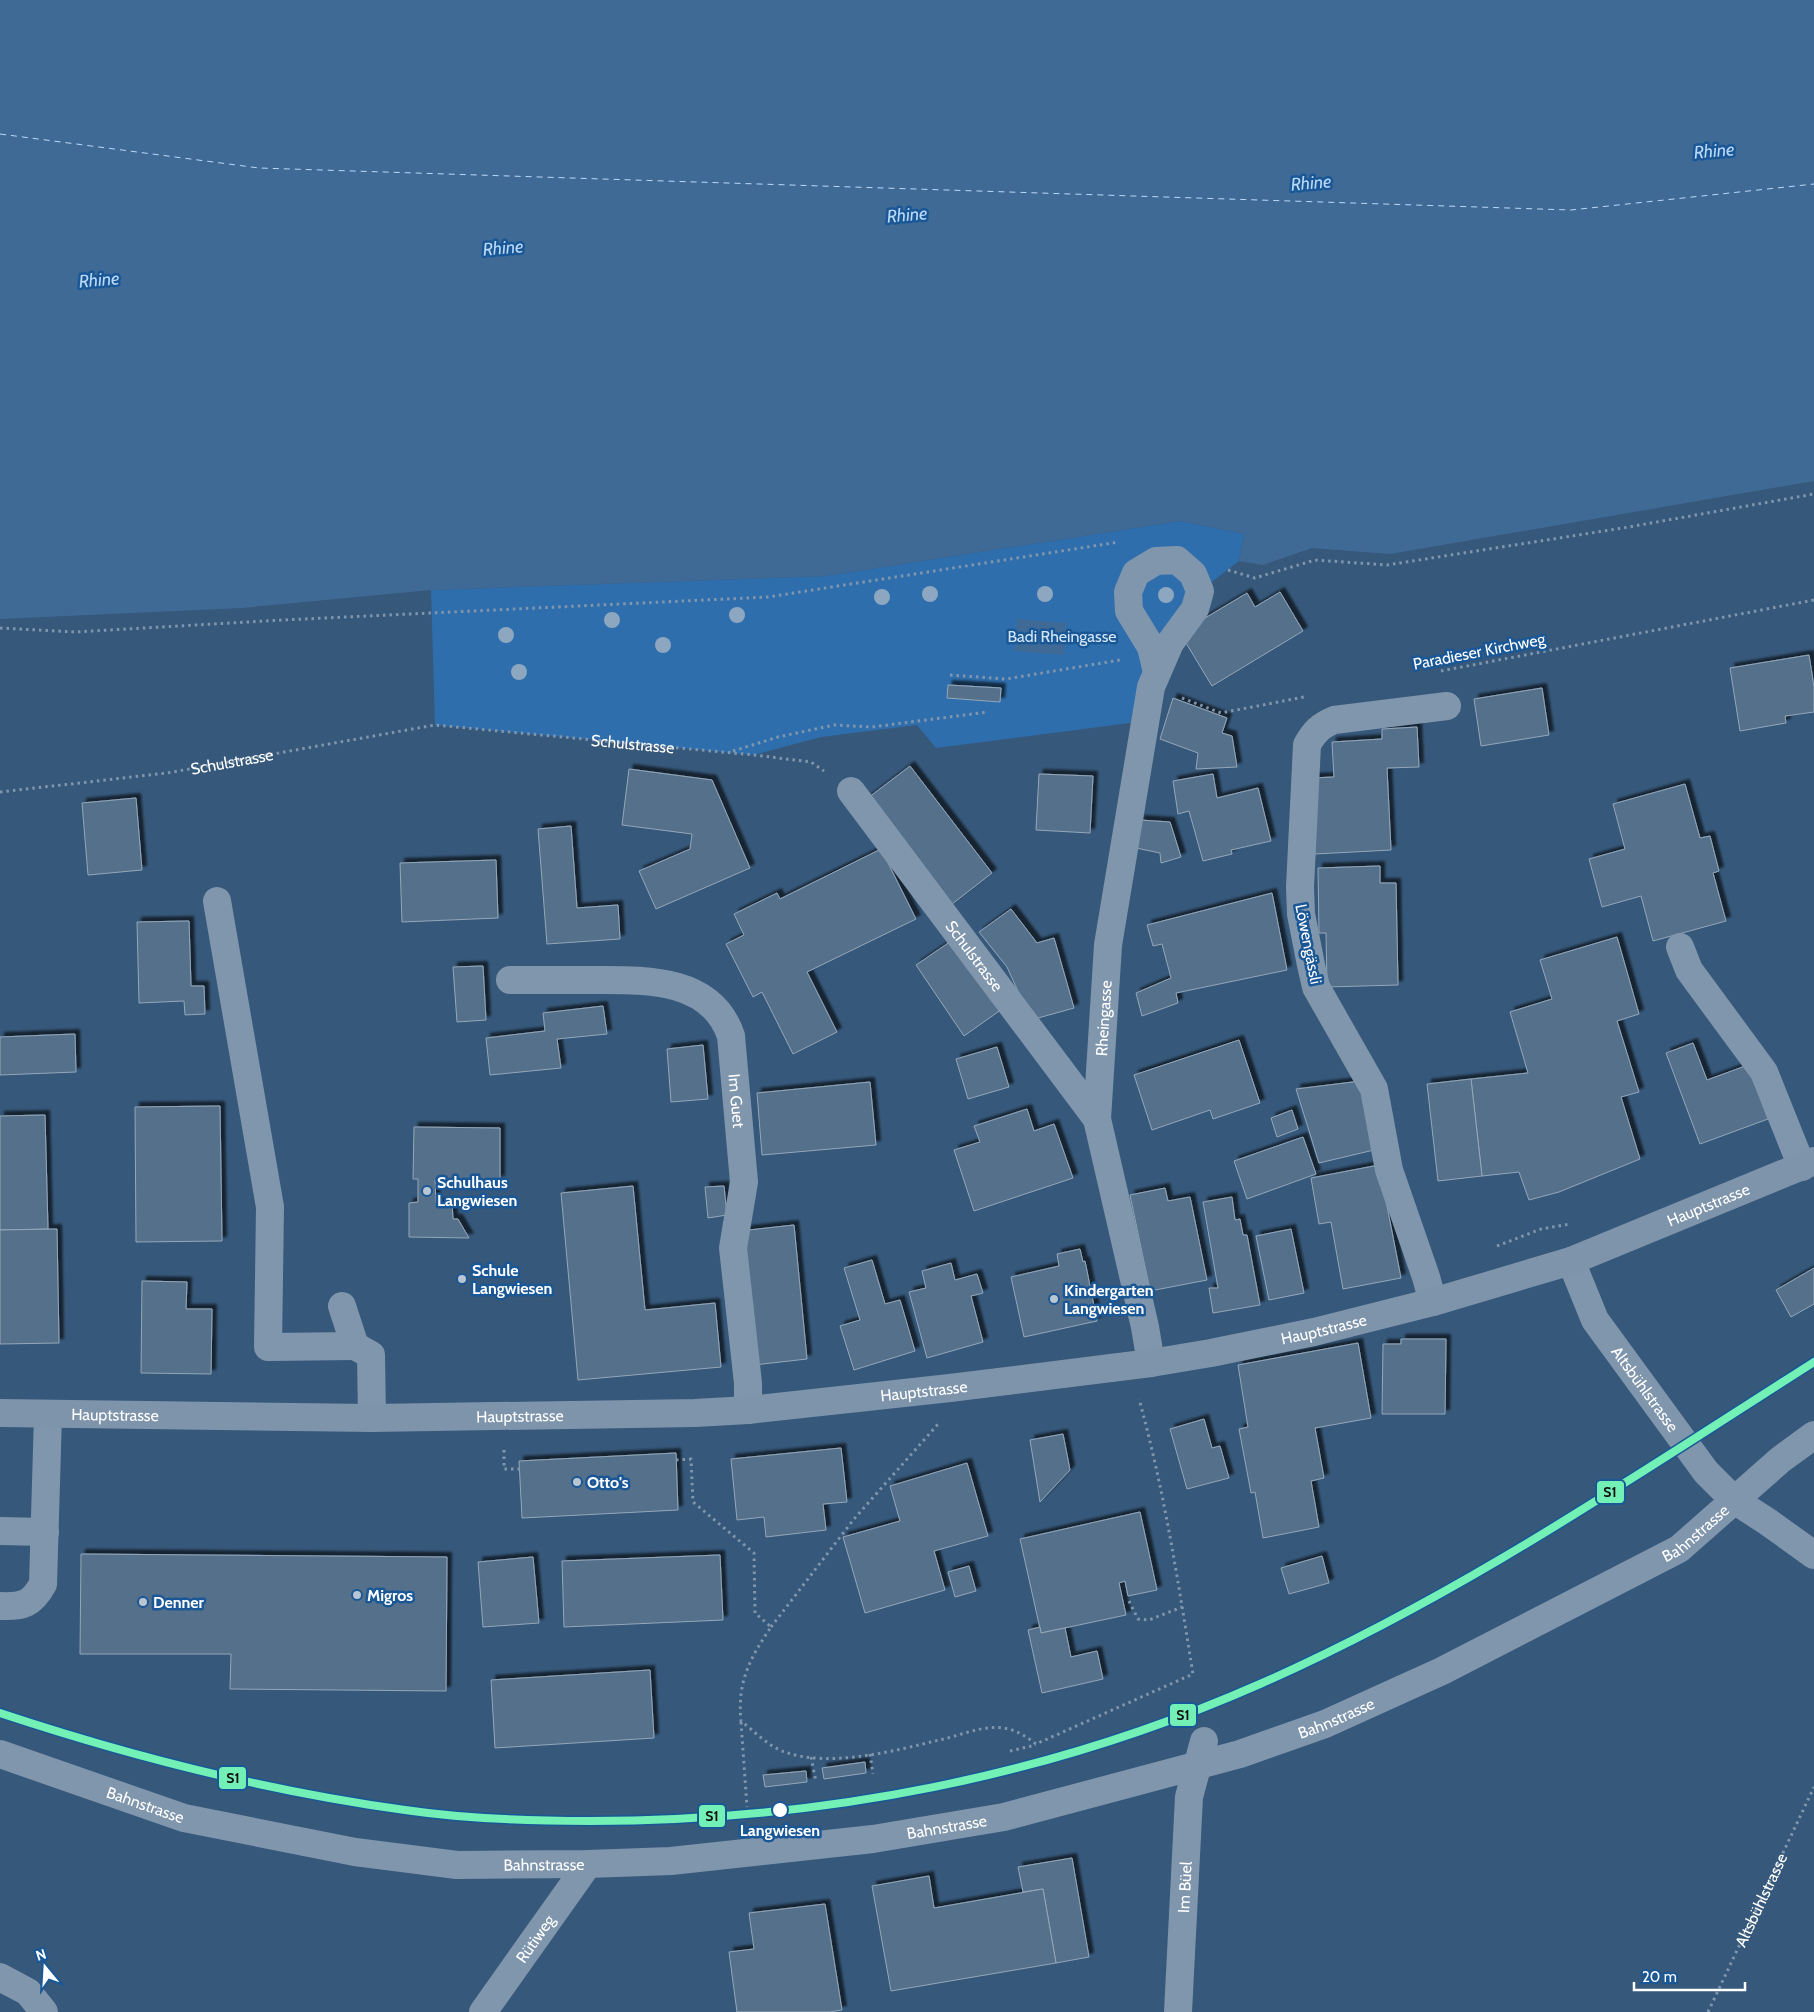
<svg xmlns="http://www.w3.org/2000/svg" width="1814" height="2012" font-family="Cabin,sans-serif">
<defs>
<filter id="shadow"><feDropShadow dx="4.5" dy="-4.5" stdDeviation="1" flood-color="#0009"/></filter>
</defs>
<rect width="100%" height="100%" fill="#36587a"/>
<path fill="#2f6eac" d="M1180,521l64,13 -5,27 -39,30 -55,130 -209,27 -19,-23 -96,12 -67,18 -319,-30 -4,-135 394,-14z"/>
<g fill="#406a96">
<path d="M0,0h1814v481l-424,73 -78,-6 -49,17 -24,-4 5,-27 -64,-13 -355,55 -394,14 -189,18 -242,11z"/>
<path d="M1017,619l49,4 -2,32 -49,-4z"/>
</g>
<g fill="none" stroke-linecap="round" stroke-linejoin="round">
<path stroke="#bad9f7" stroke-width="1" stroke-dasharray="6 5" stroke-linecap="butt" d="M0,134l259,34 1312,42 243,-26"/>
</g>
<g fill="#55708a" stroke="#94a7ba" filter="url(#shadow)">
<path d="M1280,592l23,39 -91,55 -32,-53 67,-40 8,14z"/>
<path d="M1809,655l5,32v25l-29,4 1,7 -46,8 -10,-63z"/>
<path d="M948,685l53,3 -1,14 -53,-4z"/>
<path d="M1542,688l7,47 -68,11 -7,-47z"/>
<path d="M1173,698l54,20 -5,15 10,3 5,31 -41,2 2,-16 -38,-14z"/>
<path d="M1417,727l2,40 -32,1 4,82 -76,4 -4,-76 23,-1 -2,-35 50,-3v-10z"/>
<path d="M910,766l82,107 -45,35 -83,-107z"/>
<path d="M629,769l83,11 38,88 -94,41 -17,-38 51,-22 2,-15 -70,-9z"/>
<path d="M1039,774l54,2 -3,57 -54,-3z"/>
<path d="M1213,774l4,24 41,-10 13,53 -40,9 1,4 -29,7 -14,-50 -11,3 -5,-33z"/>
<path d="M1685,784l15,54 10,-2 9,35 -6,2 13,48 -73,20 -12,-45 -39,11 -13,-48 36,-10 -12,-45z"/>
<path d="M136,798l6,72 -54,5 -6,-72z"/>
<path d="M1140,820l30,2 11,35 -20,6 -1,-10 -24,-5z"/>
<path d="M571,826l6,82 41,-3 2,34 -73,5 -9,-115z"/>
<path d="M881,849l35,70 -109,53 30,60 -44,22 -31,-62 -9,5 -27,-53 18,-9 -10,-21 43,-21 3,6z"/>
<path d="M496,860l2,58 -96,4 -2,-59z"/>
<path d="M1380,866v17h16l2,102 -71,2 -1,-54h-7l-1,-65z"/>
<path d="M1272,893l15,77 -111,23 2,10 -36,13 -6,-23 35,-15 -9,-34 -9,2 -6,-21z"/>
<path d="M1011,909l26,34 17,-5 20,70 -43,12 -24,-53 -28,-35z"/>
<path d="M189,921l2,65h13l1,28 -20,1 -1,-14 -45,2 -2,-81z"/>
<path d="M957,937l48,70 -41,29 -48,-71z"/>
<path d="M1617,937l22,77 -22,7 22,71 -18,5 19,62 -81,33 -30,8 -10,-28 -37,4 -11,-97 57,-6 -18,-61 42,-13 -12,-39z"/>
<path d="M483,966l3,54 -29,2 -4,-55z"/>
<path d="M603,1006l4,28 -50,5 4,29 -71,7 -4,-37 59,-7 -2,-18z"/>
<path d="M75,1034l1,38 -76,3v-38z"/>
<path d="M1239,1040l21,63 -47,16 -3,-9 -58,20 -18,-55z"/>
<path d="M1693,1043l14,37 41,-15 20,54 -68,25 -34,-91z"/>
<path d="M703,1045l5,54 -37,3 -4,-53z"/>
<path d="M997,1047l12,40 -41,12 -12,-40z"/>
<path d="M1471,1079l11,97 -44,5 -11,-97z"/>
<path d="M1361,1081l13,69 -55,13 -23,-74z"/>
<path d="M870,1082l6,63 -114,10 -5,-62z"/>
<path d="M220,1106l2,135 -86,1 -1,-135z"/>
<path d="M1027,1109l7,22 20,-7 19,54 -99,33 -20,-61 26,-8 -6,-16z"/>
<path d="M1292,1110l6,19 -21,8 -6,-19z"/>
<path d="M45,1115l3,114 -48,1v-114z"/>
<path d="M414,1127l86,1v52h-65l1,23h16l1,16h5l11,19 -60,-1v-34l9,-1v-23h-5z"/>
<path d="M1303,1137l13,37 -69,25 -13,-38z"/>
<path d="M1379,1165l22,113 -58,11 -12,-67 -12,2 -8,-46z"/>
<path d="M633,1186l12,124 70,-7 6,64 -143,13 -17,-187z"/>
<path d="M724,1186l3,29 -19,3 -3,-31z"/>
<path d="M1165,1188l3,13 22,-4 17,83 -57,11 -20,-96z"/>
<path d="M1232,1197l3,23 5,-1 3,16h4l13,70 -47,8 -4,-25h9l-15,-86z"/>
<path d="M794,1225l13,134 -53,6 -14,-134z"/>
<path d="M57,1229l2,114 -59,1v-114z"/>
<path d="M1291,1229l13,64 -35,7 -13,-64z"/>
<path d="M1080,1249l3,13 2,-1 12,60 -73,16 -13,-60 48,-11 -2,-12z"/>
<path d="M872,1260l13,44 15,-4 15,51 -61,19 -14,-44 20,-6 -16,-52z"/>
<path d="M951,1263l4,17 22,-6 6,19 -12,3 12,46 -56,16 -18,-66 17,-4 -4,-17z"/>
<path d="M1814,1268v36l-23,13 -15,-27z"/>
<path d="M142,1281l45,1 -1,27h26l-1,65 -70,-1z"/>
<path d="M1401,1339h45l-1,75h-63l1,-70h18z"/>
<path d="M1358,1343l13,75 -56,10 9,50 -13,3 8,46 -56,11 -8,-46 -4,1 -12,-64 9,-2 -10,-62z"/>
<path d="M1204,1419l8,29 8,-2 9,32 -42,11 -17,-60z"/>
<path d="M1063,1434l7,36 -30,32 -10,-62z"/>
<path d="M841,1448l6,54 -24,2 3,26 -60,7 -2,-20 -27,3 -6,-61z"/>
<path d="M676,1453l2,57 -156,8 -3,-57z"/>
<path d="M967,1463l21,73 -54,15 11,39 -80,23 -22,-76 57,-16 -10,-35z"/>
<path d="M1140,1512l17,78 -29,6 -3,-15 -6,2 7,32 -85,18 -21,-94z"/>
<path d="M81,1554l366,3 -1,134 -216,-2 1,-35h-151z"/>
<path d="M720,1555l3,65 -159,7 -2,-66z"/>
<path d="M1322,1556l7,27 -40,11 -8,-26z"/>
<path d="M533,1557l6,66 -56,4 -5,-65z"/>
<path d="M969,1566l7,25 -21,6 -7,-25z"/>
<path d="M1040,1627l1,6 24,-5 6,29 26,-6 6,28 -61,14 -14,-63z"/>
<path d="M650,1670l4,68 -159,10 -4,-68z"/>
<path d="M865,1762l1,11 -42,6 -2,-11z"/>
<path d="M806,1771l1,11 -42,5 -2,-12z"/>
<path d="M1072,1858l17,99 -33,6 -13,-74 -20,3 -5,-25z"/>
<path d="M929,1876l5,32 109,-19 13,74 -165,28 -19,-105z"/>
<path d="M825,1904l17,106 -12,2h-93l-8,-60 25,-3 -5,-36z"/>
</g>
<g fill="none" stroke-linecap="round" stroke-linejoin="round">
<g stroke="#8096ad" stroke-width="3" stroke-dasharray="2.5 4" stroke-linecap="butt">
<path d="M1228,570l27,8 60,-18 72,5 236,-37 191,-34"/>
<path d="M0,628l75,4 208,-12 485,-23 351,-55"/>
<path d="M1441,671l373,-71"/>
<path d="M950,675l56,4 114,-19"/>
<path d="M1182,698l39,15 83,-16"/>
<path d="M733,751l45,-14 56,-12 38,2 116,-15"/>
<path id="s1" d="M0,792l167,-19 268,-48 319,30 57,7 13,9"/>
<path d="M1497,1246l44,-17 29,-5"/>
<path d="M504,1450v19h16"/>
<path d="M676,1460l15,-1 2,43 61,51 1,60 16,14c-21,31 -34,55 -30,94 13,10 28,26 44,31 44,16 110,-1 154,-12 21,-4 42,-15 64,-12 12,1 24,9 33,16l157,-70c-15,-93 -29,-185 -54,-275"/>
<path d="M1129,1601l9,18 11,1 33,-13"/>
<path d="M771,1627l83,-108 85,-96"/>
<path d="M741,1722l6,85"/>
<path d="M1010,1751l26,-6"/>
<path d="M870,1754l3,20"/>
<path d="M811,1757l5,25"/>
<path id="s2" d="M1708,2012l106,-225"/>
</g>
<g stroke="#8096ad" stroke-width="28">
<path id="s3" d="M851,791l246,328"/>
<path d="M217,901l53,306 -2,140 87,-1 -13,-40"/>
<path d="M1680,947l9,23 75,102 38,95"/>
<path id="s4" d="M510,980c26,0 53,0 80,0 52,0 121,-4 141,56l13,146 -11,66 15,135v27"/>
<path id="s5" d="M1571,1261l24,59 111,152 28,28 34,22 46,33"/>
<path d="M1433,1302l-7,-25 -37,-107 -15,-81 -58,-102 -5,-22 -10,-51 -1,-27 7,-142c7,-13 13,-19 27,-25l113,-14"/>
<path d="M355,1346l16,9 1,63"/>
<path id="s6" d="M1151,1363l-6,-36 -48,-208 11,-174 43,-258 19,-44 25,-34 5,-18 -7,-17 -16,-14 -21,1 -20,12 -8,19 1,19 22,36 6,25"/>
<path d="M0,1531l45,1"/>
<path d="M0,1606c23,1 32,-2 43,-22l5,-169"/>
<path id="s7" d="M0,1754l184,64 171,34 102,13 131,-1 83,-3 202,-22 131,-22 236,-63 85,-30 117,-53 237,-122 101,-89 34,-25"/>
<path d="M0,1977l28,15 16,20"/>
<path id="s8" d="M483,2012l105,-148"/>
<path id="s9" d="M1178,2012l11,-215 15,-56"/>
</g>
<path stroke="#7e94ab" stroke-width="28" id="s10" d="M0,1413l372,5 323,-5 53,-3 202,-22 201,-25 60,-10 103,-21 119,-30 138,-41 243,-100"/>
<defs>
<path id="rail-1" d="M0,1713c133,44 267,78 405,97 61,9 124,11 185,11 230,0 459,-44 670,-137 196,-86 375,-208 554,-322"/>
</defs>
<use href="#rail-1" stroke="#1a5796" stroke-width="11"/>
<use href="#rail-1" stroke="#73f0b6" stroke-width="8"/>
</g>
<g fill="#8da7c1">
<circle cx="930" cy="594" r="8"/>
<circle cx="1045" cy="594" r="8"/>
<circle cx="1166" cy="595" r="8"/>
<circle cx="882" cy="597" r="8"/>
<circle cx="737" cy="615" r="8"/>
<circle cx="612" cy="620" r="8"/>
<circle cx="506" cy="635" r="8"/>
<circle cx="663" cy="645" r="8"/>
<circle cx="519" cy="672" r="8"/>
</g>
<g fill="#b9c5d0" stroke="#1a5796" stroke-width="2">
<circle cx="427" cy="1191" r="5"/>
<circle cx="462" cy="1279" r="5"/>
<circle cx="1054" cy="1299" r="5"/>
<circle cx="577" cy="1482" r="5"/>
<circle cx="357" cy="1595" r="5"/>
<circle cx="143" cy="1602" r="5"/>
</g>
<circle fill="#fff" stroke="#1a5796" stroke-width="2" cx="780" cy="1810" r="8"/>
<g text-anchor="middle" stroke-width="5" stroke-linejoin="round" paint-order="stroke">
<g font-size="16" fill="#d5e8fb" stroke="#1a5796">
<text x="1062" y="642">Badi Rheingasse</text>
</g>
<g font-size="16" fill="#fff" stroke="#1a5796">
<text transform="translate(1479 651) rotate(-11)" y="6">Paradieser Kirchweg</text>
<text dy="6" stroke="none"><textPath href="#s1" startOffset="639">Schulstrasse</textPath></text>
<text dy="6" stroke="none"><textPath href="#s1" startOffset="234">Schulstrasse</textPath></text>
<text transform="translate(1309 944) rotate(79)" y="6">Löwengässli</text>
<text dy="6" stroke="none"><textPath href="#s3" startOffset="206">Schulstrasse</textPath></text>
<text dy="6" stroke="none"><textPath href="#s6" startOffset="351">Rheingasse</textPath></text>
<text dy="6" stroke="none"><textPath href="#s4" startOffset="309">Im Guet</textPath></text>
<text dy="6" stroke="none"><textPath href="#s10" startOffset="1735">Hauptstrasse</textPath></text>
<text dy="6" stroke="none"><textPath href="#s10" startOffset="1330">Hauptstrasse</textPath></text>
<text dy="6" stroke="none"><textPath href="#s5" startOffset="149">Altsbühlstrasse</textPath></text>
<text dy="6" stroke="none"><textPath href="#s10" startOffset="925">Hauptstrasse</textPath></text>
<text dy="6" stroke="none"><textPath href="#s10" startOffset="115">Hauptstrasse</textPath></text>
<text dy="6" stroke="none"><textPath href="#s10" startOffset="520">Hauptstrasse</textPath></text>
<text dy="6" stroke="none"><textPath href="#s7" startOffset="1774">Bahnstrasse</textPath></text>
<text dy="6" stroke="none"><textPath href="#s7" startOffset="1369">Bahnstrasse</textPath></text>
<text dy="6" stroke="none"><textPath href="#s7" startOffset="154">Bahnstrasse</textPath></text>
<text dy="6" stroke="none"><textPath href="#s7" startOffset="964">Bahnstrasse</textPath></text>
<text dy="6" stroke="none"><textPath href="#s7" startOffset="559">Bahnstrasse</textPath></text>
<text dy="6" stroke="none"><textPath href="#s9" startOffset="125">Im Büel</textPath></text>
<text dy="6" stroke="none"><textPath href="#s2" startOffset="124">Altsbühlstrasse</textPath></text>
<text dy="6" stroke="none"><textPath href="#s8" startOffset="90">Rütiweg</textPath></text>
</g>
<g font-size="16" font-weight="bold" fill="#fff" stroke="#1a5796" text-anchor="start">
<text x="437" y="1188">Schulhaus<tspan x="437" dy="18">Langwiesen</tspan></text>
<text x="472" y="1276">Schule<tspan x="472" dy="18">Langwiesen</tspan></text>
<text x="1064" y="1296">Kindergarten<tspan x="1064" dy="18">Langwiesen</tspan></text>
<text x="587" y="1488">Otto's</text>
<text x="367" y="1601">Migros</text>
<text x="153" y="1608">Denner</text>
</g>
<g font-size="16" font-weight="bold" fill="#fff" stroke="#1a5796">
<text x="780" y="1836">Langwiesen</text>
</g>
<g font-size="18" font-style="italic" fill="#bad9f7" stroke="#1a5796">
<text transform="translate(1714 151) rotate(-5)" y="6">Rhine</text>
<text transform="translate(1311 183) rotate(-5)" y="6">Rhine</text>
<text transform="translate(907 215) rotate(-5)" y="6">Rhine</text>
<text transform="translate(503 248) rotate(-5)" y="6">Rhine</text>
<text transform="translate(99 280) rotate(-5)" y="6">Rhine</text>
</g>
</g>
<g stroke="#1a5796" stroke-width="2">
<rect x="1596" y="1480" width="29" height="24" rx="5" fill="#73f0b6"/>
<rect x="1169" y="1703" width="28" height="24" rx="5" fill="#73f0b6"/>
<rect x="218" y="1766" width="29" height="24" rx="5" fill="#73f0b6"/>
<rect x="698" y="1804" width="28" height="24" rx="5" fill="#73f0b6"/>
</g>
<g font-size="14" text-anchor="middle" font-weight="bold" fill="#111">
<text x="1610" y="1497">S1</text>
<text x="1183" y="1720">S1</text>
<text x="233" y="1783">S1</text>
<text x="712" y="1821">S1</text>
</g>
<g transform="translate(45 1967) rotate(342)" stroke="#1a5796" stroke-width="4" paint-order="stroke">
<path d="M0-4L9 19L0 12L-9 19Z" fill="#ffffff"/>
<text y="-8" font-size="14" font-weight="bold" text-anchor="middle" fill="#ffffff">N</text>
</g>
<path d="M1634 1982v8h111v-8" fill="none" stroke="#ffffff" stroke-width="2.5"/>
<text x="1642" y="1982" font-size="15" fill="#ffffff" stroke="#1a5796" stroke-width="4" paint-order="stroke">20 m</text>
</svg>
